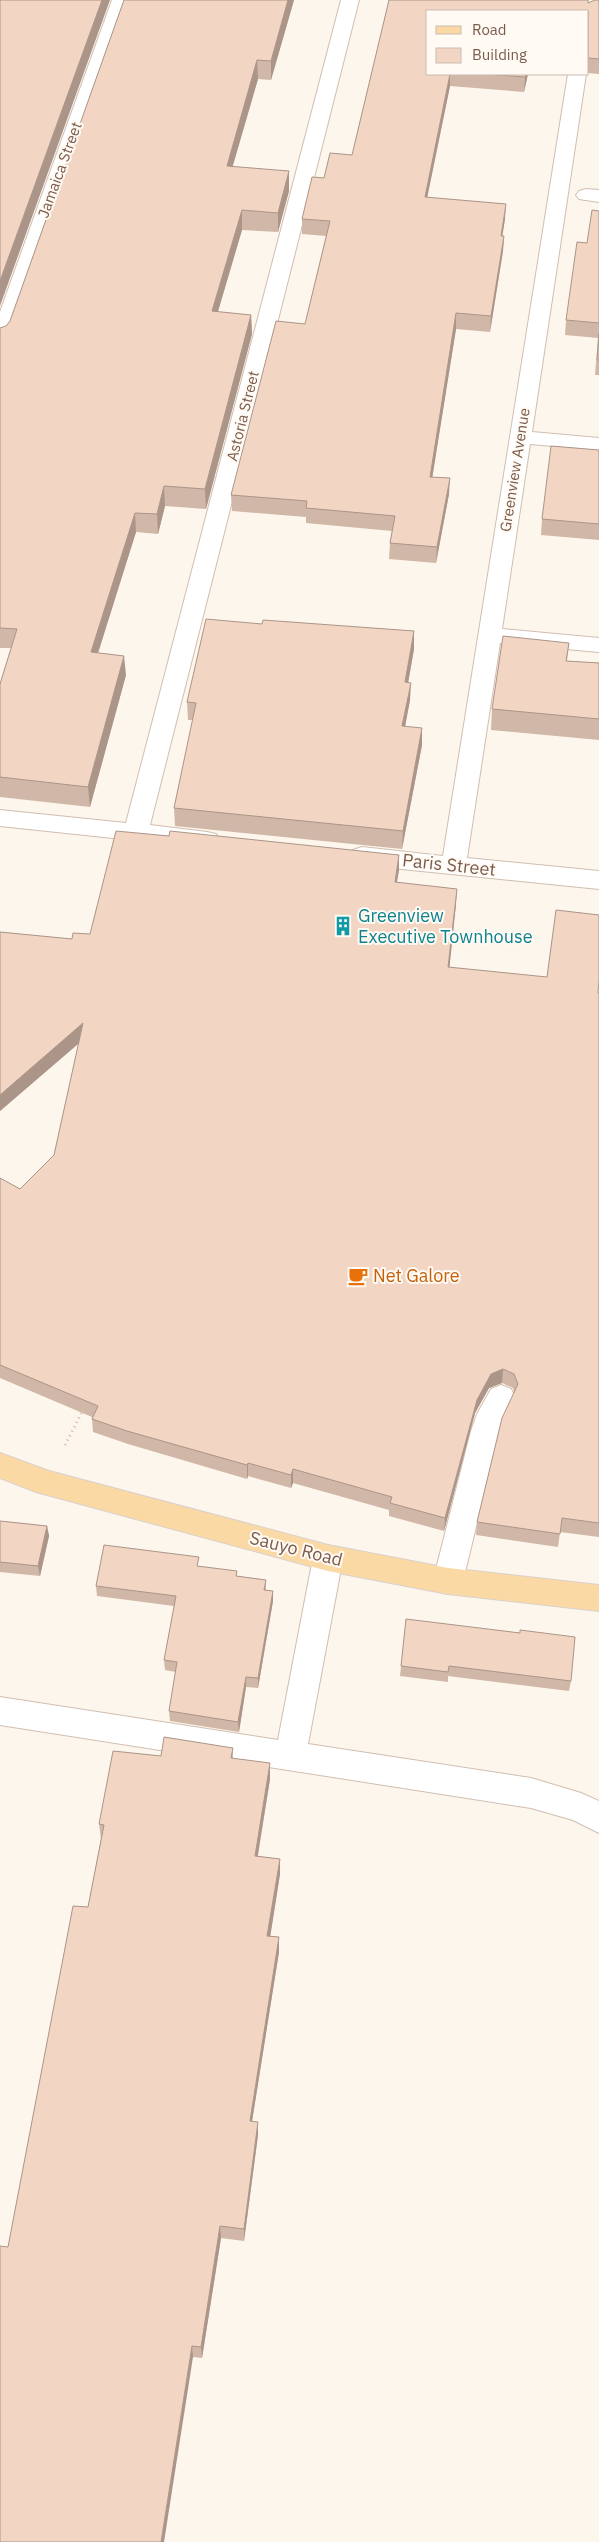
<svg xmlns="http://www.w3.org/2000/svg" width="599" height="2542" font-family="'IBM Plex Sans',sans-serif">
<rect width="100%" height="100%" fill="#fdf6ec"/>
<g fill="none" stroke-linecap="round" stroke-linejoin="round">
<defs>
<g id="minor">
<path d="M112,0h18l-120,340 -3,4 -7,2v-34z"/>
<path d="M341,0h18l-209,825 57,7 9,2 3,6 -3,6 -9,2 -207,-22v-16l126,13z"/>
<path d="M568,74h18l-54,358 67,6v12l-69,-6 -28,185 97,9v14l-99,-9 -33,215 132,13v18l-237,-24 -9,-3 -3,-6 3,-6 9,-3 81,9z"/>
<path d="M586,189l13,1v12l-20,-3 -3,-4 3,-4z"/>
<path d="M501,1385l10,4 4,8 -16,34 -36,150 -4,9 -11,4 -11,-4 -4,-9 38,-150 6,-17 14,-25z"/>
<path d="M328,1545l11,4 4,9 -35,186 223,34 50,15 18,8v32l-26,-13 -42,-12 -531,-83v-28l278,43 35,-182 4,-9z"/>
</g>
<path id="major" d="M0,1453l49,18 279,74 120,23 151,17v26l-151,-17 -120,-23 -292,-79 -36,-14z"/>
</defs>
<use href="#minor" stroke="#d1beb0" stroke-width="2"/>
<use href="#major" stroke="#dad1cd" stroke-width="2"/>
<path stroke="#d9b8a5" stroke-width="3" stroke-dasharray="1 4" stroke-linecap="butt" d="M65,1445l18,-35"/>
<use href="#minor" fill="#fff" fill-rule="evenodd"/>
<use href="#major" fill="#fbd9a5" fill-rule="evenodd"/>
</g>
<g fill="#d1b7a8">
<path d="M124,0h170l-23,80 -13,-1 -26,88 57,4v20l-11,41 -36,-2 -24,82 33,3 1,19 -46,175 -41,-3 -7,28 -22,-2 -38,121 28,22 -36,132 -90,-10v-113l11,-36h-11v-320l6,-2 4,-5z"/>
<path d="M389,0l199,3 11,-3v74l-11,-1v-62l-160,63h100l-4,18 -74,-6 -23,112 78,21 -3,17h2l-1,15 -13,81 -34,-3 -24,148 17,17 -13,69 -47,-4 1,-16 2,-12 -86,-8v-6l-74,-6 -1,-16 74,-171 21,-88 -24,-2v-15l22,-41 28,-23z"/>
<path d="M599,211v164h-4l3,-37 -33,-3 1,-15 21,-77z"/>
<path d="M599,450v90l-58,-5 1,-16z"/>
<path d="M569,643l-2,18 32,2v77l-108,-10 1,-21z"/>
<path d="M414,649l-6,34 2,17 -5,26 17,19 -20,104 -227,-23 -1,-18 19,-88h-5l-1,-18z"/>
<path d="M169,836l230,19v15l-2,12 59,22 -7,63 150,26v544l-39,-5 -2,15 -82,-12 1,-13 37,-130 -1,-4 -11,-5 -13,5 -14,25 -31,118 -55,-15v-6l-96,-27 -2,5 -43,-12 -1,3 -119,-35 -35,-12 -1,-13v-2l-92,-39v-200l20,11 34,-34 25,-112 -79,68v-179l72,7 18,-5z"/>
<path d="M0,1521l47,5 2,10 -9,40 -40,-4z"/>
<path d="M200,1566l37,10 29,4v10l7,1v10l-15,87 -12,-1 -7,45 -69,-11 -1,-10 7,-39 -11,-2 -1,-10 10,-54 -77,-10 -1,-10z"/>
<path d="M406,1619l165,62 -2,10 -121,-15v6l-48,-6z"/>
<path d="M233,1748v10l37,21 -12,77 22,3v15l-10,62 9,1v15l-27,169 6,14 -14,106 -23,-3 -19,120 -9,-1 -185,-110 80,-340 13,-68 -2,-15 62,-68z"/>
</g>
<g fill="#aa9588">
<path d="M102,0h8l-110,306v-25z"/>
<path d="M288,0h6l-23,80v-19z"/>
<path d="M257,60l1,19 -31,107v-20z"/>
<path d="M450,74v12l-26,127 1,-16z"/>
<path d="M526,74h2l-4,18 1,-15z"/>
<path d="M289,171v20l-11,41v-19z"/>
<path d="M506,204l-1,15 -5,32 1,-15z"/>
<path d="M242,210v20l-30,101v-20z"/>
<path d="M504,236l-1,15 -13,81 1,-16z"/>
<path d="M456,313v16l-26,163v-15z"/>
<path d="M251,315l1,19 -46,175 -1,-20z"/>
<path d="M450,478l-1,16 -13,69 1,-16z"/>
<path d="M164,486l1,20 -7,28 -1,-20z"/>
<path d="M135,513l1,19 -44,140 -1,-20z"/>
<path d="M414,631v18l-9,51v-18z"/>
<path d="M124,656l2,19 -36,132 -2,-20z"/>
<path d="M411,683l-1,17 -8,43v-17z"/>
<path d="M422,728v17l-20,104 1,-18z"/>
<path d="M399,855v15l-5,27 1,-15z"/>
<path d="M457,889l-1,15 -8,78v-15z"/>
<path d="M83,1023l2,15 -85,73v-16z"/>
<path d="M503,1369l-1,14 -13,5 -14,25 -31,118 1,-13 32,-118 14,-26z"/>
<path d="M248,1463v13l-1,3v-14z"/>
<path d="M293,1469v14l-2,5v-13z"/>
<path d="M47,1526l2,10 -9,40 -2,-10z"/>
<path d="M273,1591v10l-15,87v-10z"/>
<path d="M246,1677v10l-7,45 -1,-10z"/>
<path d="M270,1763v16l-15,92v-15z"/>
<path d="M280,1859v15l-12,77 -1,-15z"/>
<path d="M279,1937v15l-29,182v-13z"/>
<path d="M258,2122v13l-14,106v-12z"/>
<path d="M220,2226l1,12 -19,120 -1,-11z"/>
<path d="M192,2346l1,11 -29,185h-3z"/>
</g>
<g fill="#f3d5c3" stroke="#aa9588">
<path d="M0,0h102l-102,281z"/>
<path d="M124,0h164l-17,61 -14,-1 -30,106 62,5 -11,42 -36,-3 -30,101 39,4 -46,174 -41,-3 -7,28 -22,-1 -44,139 33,4 -36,131 -88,-10v-93l17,-55 -17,-1v-300l6,-2 4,-5z"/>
<path d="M389,0h199v3l7,-3h4v59l-11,-1v-47h-160v63h22l-25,123 81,7 -5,32h3l-13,80 -35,-3 -26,164 20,1 -13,69 -47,-4 5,-27 -89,-8 1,-7 -76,-6 45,-174 29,3 25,-103 -28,-2 10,-42 12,1 6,-25 22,2z"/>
<path d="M485,74h41l-1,3z"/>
<path d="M592,210l7,1v112l-33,-3 11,-78 10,1z"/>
<path d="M599,333v27h-2z"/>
<path d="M551,446l48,4v74l-57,-5z"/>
<path d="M206,619l56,5 1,-4 151,11 -9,51 6,1 -9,43 20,2 -19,103 -229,-23 22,-105 -9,-1z"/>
<path d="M503,636l66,7 -3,18 33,2v56l-107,-10z"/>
<path d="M116,831l53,5 1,-5 229,24 -4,27 62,7 -9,78 99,10 9,-67 43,5v66l-1,12h1v530l-37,-5 -2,16 -83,-12 25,-104 16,-34 -4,-10 -11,-5 -12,5 -14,26 -32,118 -55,-15 2,-6 -99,-28 -2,6 -43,-12 -1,2 -120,-34 -35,-12 6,-13 -98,-41v-187l20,11 34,-34 29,-132 -83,72v-163l72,7 1,-6 17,1z"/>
<path d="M0,1521l47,5 -9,40 -38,-4z"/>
<path d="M104,1545l95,12 -2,9 40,5 -1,5 30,4 -2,10 9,1 -15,87 -12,-1 -8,45 -69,-11 8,-49 -13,-2 12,-64 -80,-10z"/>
<path d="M406,1619l114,14v-3l55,7 -4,44 -122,-15 -1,6 -47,-6z"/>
<path d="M164,1737l69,11 -2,10 39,5 -15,93 25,3 -13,77 12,1 -29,184 8,1 -14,107 -24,-3 -19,121 -9,-1 -31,196h-161v-296l8,1 65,-341 15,1 16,-82 -5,-1 14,-73 48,5z"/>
</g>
<defs>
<symbol id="building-bare" viewBox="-9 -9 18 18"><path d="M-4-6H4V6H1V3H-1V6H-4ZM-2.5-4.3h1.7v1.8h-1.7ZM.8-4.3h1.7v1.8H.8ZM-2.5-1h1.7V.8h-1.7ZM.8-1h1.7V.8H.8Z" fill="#0f9aa8" stroke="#fffaf3" stroke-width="2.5" paint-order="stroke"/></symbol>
<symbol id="cafe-bare" viewBox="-9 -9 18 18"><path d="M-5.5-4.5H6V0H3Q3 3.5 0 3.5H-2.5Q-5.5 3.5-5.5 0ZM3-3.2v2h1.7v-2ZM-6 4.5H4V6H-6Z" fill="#e8710a" stroke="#fffaf3" stroke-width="2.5" paint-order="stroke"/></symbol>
</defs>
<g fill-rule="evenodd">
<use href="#building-bare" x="329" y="912" width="28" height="28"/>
<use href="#cafe-bare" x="344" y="1262" width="28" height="28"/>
</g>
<g text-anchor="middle" stroke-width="4" stroke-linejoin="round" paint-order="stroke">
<g font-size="15" fill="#7a5c4d" stroke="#fffaf3">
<text transform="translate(60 170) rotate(-70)" y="5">Jamaica Street</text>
<text transform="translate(243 416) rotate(-76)" y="5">Astoria Street</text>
<text transform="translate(515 470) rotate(-81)" y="5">Greenview Avenue</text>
</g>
<g font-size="18" fill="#7a5c4d" stroke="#fffaf3">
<text transform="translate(449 865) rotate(6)" y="6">Paris Street</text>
<text transform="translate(296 1549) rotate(14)" y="6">Sauyo Road</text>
</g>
<g font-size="18" fill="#0d838f" stroke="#fffaf3" text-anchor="start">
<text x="358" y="922">Greenview<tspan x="358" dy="21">Executive Townhouse</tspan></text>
</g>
<g font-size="18" fill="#c56008" stroke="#fffaf3" text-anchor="start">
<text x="373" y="1282">Net Galore</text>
</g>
</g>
<rect x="426" y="10" width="162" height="65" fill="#fffaf3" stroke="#cabbb1"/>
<rect x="436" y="26" width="25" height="8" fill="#fbd9a5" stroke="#cabbb1"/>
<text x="472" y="35" font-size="15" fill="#7a5c4d">Road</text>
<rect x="436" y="48" width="25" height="15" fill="#f3d5c3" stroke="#cabbb1"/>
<text x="472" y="60" font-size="15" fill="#7a5c4d">Building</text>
</svg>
